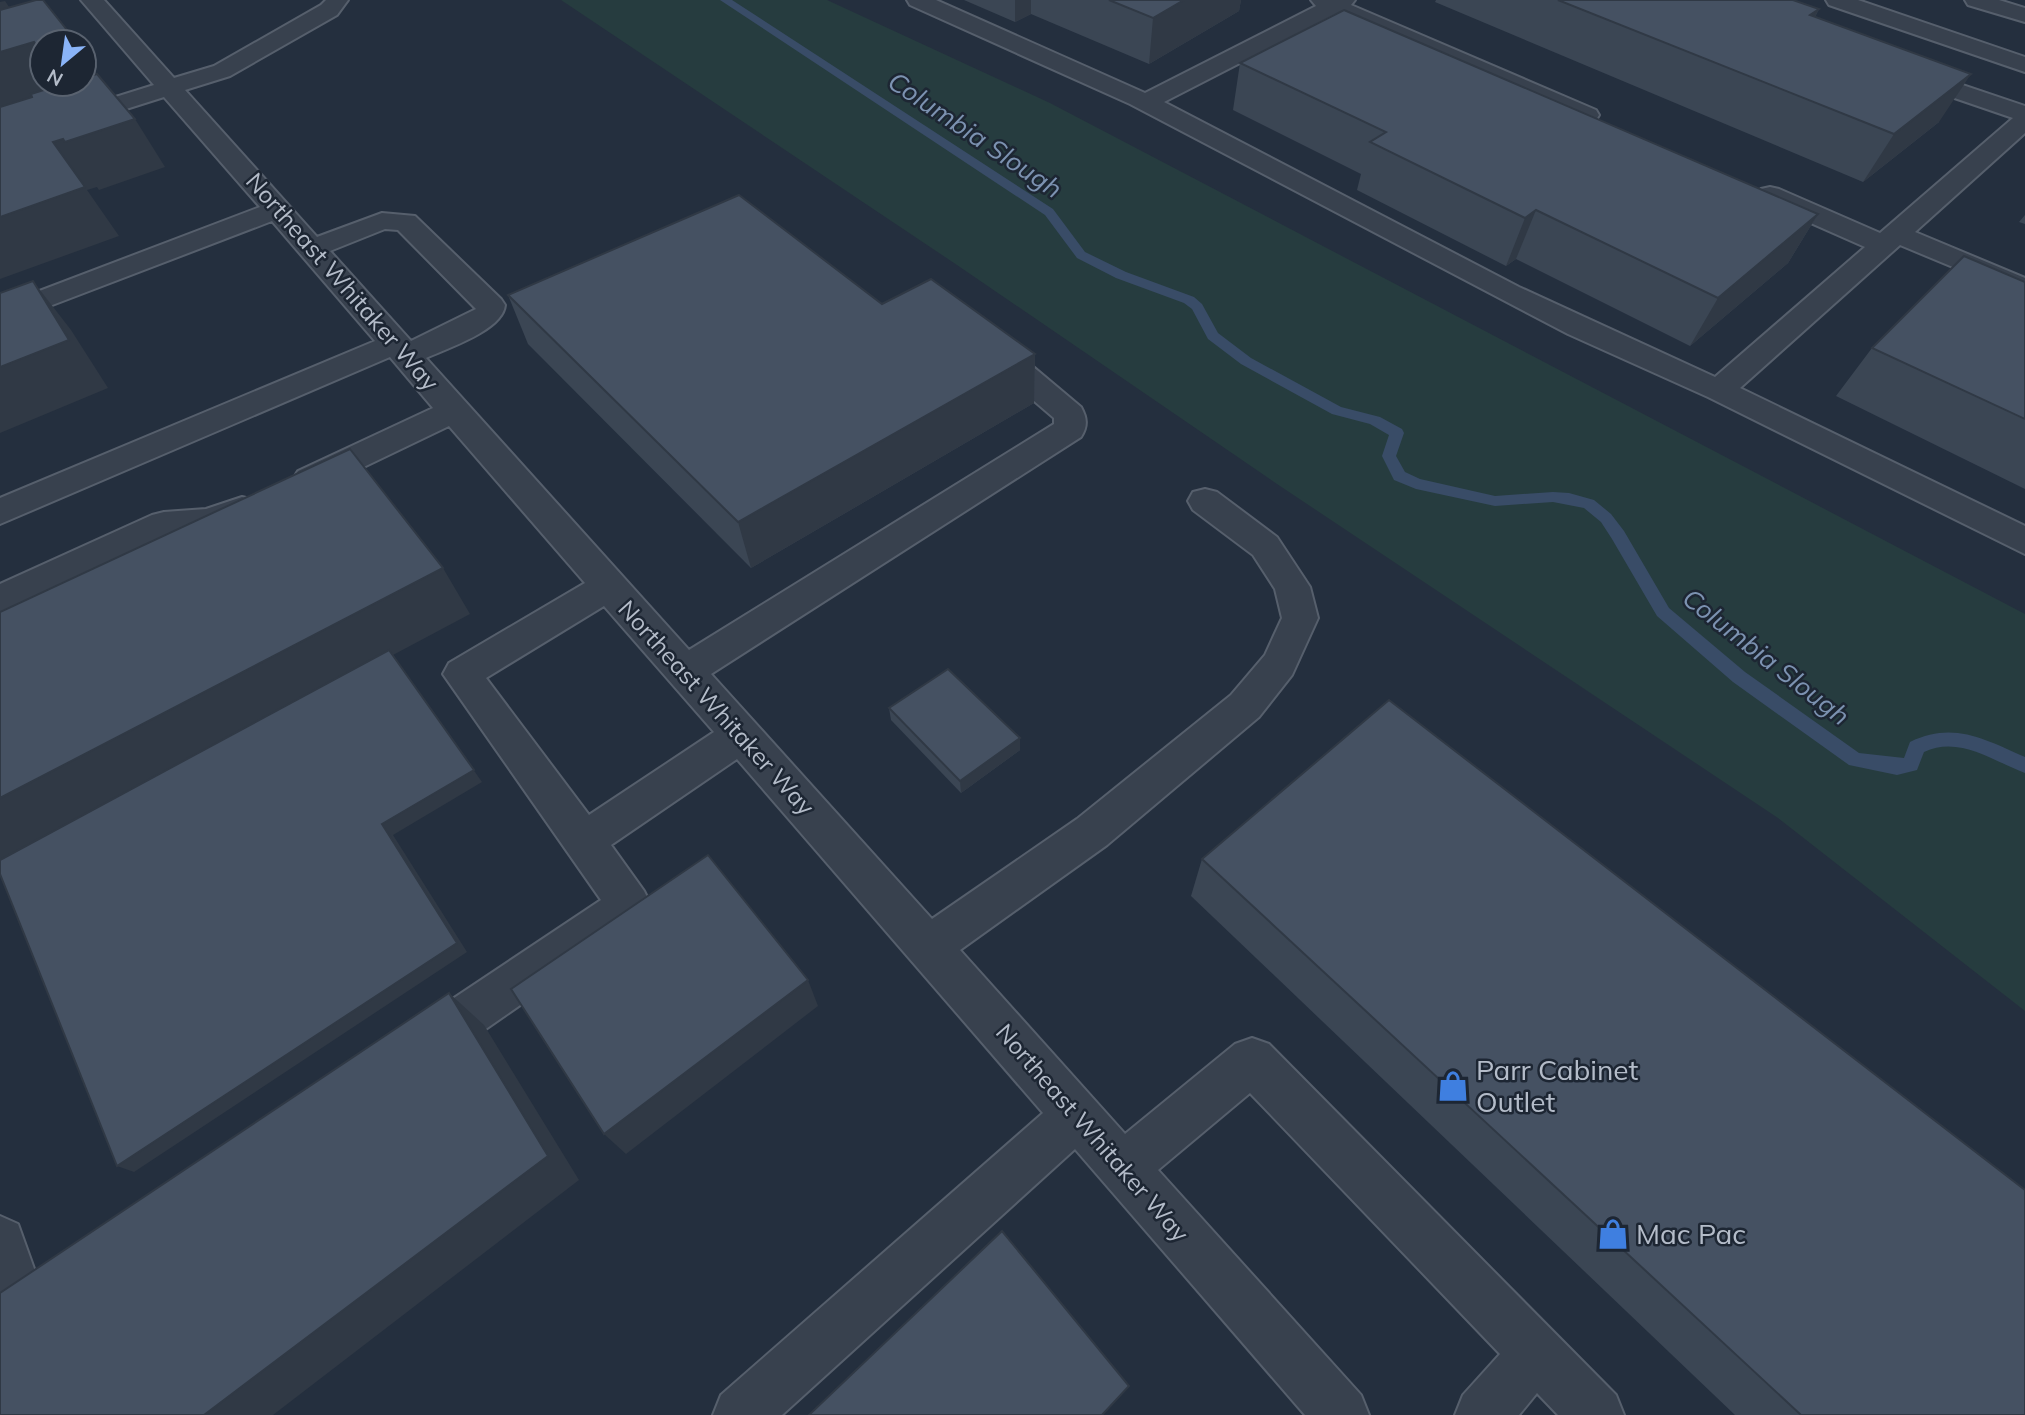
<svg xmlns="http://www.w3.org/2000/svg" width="2025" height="1415" font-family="Mulish,sans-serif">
<rect width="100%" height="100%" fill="#242f3e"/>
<path fill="#263c3f" d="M561,0h266l223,103 975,511v397l-247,-193 -498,-332 -323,-221z"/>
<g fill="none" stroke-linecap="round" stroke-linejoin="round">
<path fill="#394c67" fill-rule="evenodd" d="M720,0h12l321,209 32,43 41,20 68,25 8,7 16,29 33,25 90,49 39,10 22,12 2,4 -8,23 9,16 15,7 75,17 58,-4 16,1 25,7 17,14 13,17 45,77 76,64 114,81 45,5 6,-16c43,-21 74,-3 115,15v16c-32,-12 -66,-38 -101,-21l-7,18 -20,5 -48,-10 -116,-83 -76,-66 -45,-77 -11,-17 -17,-14 -31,-6 -58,4 -79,-17 -22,-9 -12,-24 7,-21 -19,-11 -38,-10 -91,-50 -33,-25 -16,-30 -8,-6 -68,-25 -39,-20 -32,-43z"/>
<defs>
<g id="minor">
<path d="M81,0h23l70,78 40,-12 107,-61 5,-5h22l-11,15 -107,61 -45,14 132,147 65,-24 33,3 86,83 4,6c-2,25 -57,43 -79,53l263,292 365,-226v-6l-70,-60 -4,-7 4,-7 11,-3 11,3 75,63c6,11 7,19 0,30l-370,237 221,245 145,-100 154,-124 34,-40 17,-37 -7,-29 -22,-34 -60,-45 -5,-9 5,-9 12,-3 12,3 60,45 33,50 8,31 -26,57 -33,42 -152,128 -147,105 165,184 110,-90 17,-6 17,6 347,351 8,20h-66l-21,-22 -18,22h-64l8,-20 37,-41 -250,-261 -92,77 203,225 8,20h-64l-230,-266 -293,266h-69l8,-20 322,-282 -306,-354 -126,86 33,46 7,14 -7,14 -200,139 -16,7 -16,-7 -7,-16 7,-16 189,-126 -158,-226 6,-11 136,-80 -136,-157 -127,61 -12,4 -12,-4 -5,-8 5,-8 135,-63 -43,-51 -390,167v-26l375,-157 -103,-120 -272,104v-19l260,-99 -96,-110 -164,52v-16l154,-48zM385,229l13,1 78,79 -65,32 -81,-90zM604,606l110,126 -125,83 -103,-137z"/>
<path d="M907,0h29l209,93 171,-87 -5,-6h44l-4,5 245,105 3,5 -3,5 -9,2 -9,-2 -243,-106 -171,88 355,185 196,90 150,-130 -104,-46 -4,-6 4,-6 9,-2 9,2 101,44 133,-115 -111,-38 -4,-5 4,-5h16l107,36v27l-110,99 110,46v19l-125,-52 -160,143 285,138v28l-317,-157 -140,-63 -438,-230 -220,-99z"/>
<path d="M1826,0h32l167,57v15l-196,-67z"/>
<path d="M1965,0h34l26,8v14l-57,-17z"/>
<path d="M242,497l12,3 5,9 -5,9 -46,15 -39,3 -169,78v-30l152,-69 12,-3 42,-3z"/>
<path d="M0,1216l18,8 33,92 -7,19 -19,7 -19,-7 -6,-16z"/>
</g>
</defs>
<use href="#minor" stroke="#565f6c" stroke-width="4"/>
<use href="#minor" fill="#38414e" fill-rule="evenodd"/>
</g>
<g fill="#3b4654">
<path d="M964,0h277l-2,11 -90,53 -118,-50 -16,8z"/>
<path d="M1436,0h357l26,9 -4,8 124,105 -76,60 -428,-180z"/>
<path d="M1240,63l578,151 -30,49 -98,83 -174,-87 -10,7 -149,-76 4,-16 -128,-64z"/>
<path d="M2025,215v9l-6,-2z"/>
<path d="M2025,282v207l-189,-93 36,-48z"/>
<path d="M508,295l527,59 -1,49 -283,165 -223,-224z"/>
<path d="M889,708l131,42 -59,43 -70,-73z"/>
<path d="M1202,859l823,556h-290l-544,-519z"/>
</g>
<g fill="#303945">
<path d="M1015,0h16v14l-16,8z"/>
<path d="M1184,0h57l-2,11 -90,53 4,-46z"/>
<path d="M5,1l28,42 1,-1 8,12v30h20l-62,26v-108z"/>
<path d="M1819,9l-25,47 16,-41z"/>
<path d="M71,35l5,7h-30z"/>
<path d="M42,43v10l-6,-8z"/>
<path d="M84,54l17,27 -17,3z"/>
<path d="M1971,74l-32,48 -76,60 31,-48z"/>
<path d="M135,119l30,48 -66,23 -2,-3 -10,3 32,46 -119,43v-62l53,-75z"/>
<path d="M1536,210l-20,49 -10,7 19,-48z"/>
<path d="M1818,214l-30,49 -98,83 28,-48z"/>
<path d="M33,281l38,49 37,58 -108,45v-66z"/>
<path d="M1035,354l-1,49 -283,165 -13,-46z"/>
<path d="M443,568l27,46 -77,41 89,127 -89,53 74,117 -333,220 -17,-6 -117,-298v-70z"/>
<path d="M1020,738v12l-59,43 -1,-12z"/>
<path d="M808,980l10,26 -192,148 -22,-20z"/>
<path d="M449,993l35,32 95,155 -306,235h-69z"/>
</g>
<g fill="#455162" stroke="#303945" stroke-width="2">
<path d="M36,0h7l28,35 -25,7h-4v1l-6,2 -2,-3 -34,10v-42z"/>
<path d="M1109,0h75l-31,18z"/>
<path d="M1558,0h235l26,9 -9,6 161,59 -77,60z"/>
<path d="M1344,10l474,204 -100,84 -182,-88 -11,8 -155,-76 16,-10 -146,-69z"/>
<path d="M97,74l38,45 -70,23 -2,-3 -10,3 32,45 -85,30v-110l32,-10 -1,-3 32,-10h21v-6z"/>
<path d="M739,195l143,109 49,-25 104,75 -297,168 -230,-227z"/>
<path d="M1964,256l61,26v137l-153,-71z"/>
<path d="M33,281l36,59 -69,27v-74z"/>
<path d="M350,449l93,119 -443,230v-186z"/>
<path d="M389,650l85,120 -92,54 75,119 -340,223 -117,-292v-14z"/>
<path d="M948,669l72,69 -60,43 -71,-73z"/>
<path d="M1389,700l636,490v225h-224l-599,-556z"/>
<path d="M708,855l100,125 -204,154 -93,-145z"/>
<path d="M449,993l99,163 -344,259h-204v-122z"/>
<path d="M1002,1231l127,155 -27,29h-293z"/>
</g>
<defs>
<symbol id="shop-bare" viewBox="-9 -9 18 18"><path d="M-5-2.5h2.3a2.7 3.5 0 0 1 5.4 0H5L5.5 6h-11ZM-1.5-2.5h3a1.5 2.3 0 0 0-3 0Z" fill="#3f7fe0" stroke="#1d2633" stroke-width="2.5" paint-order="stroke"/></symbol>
</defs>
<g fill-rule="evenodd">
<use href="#shop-bare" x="1431" y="1064" width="44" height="44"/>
<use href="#shop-bare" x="1591" y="1212" width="44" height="44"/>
</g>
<g text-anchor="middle" stroke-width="5" stroke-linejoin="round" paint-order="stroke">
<g font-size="24" fill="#b4bcc9" stroke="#1d2633">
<text transform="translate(342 282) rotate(49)" y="8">Northeast Whitaker Way</text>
<text transform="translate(716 708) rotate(48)" y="8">Northeast Whitaker Way</text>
<text transform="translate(1092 1133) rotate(49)" y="8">Northeast Whitaker Way</text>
</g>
<g font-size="26" font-style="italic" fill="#7c92b1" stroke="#1d2633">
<text transform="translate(975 135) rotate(34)" y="9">Columbia Slough</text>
<text transform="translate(1766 657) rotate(38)" y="9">Columbia Slough</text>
</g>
<g font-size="28" fill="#b4bcc9" stroke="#1d2633" text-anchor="start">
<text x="1476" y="1080">Parr Cabinet<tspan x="1476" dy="32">Outlet</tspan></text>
<text x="1636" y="1244">Mac Pac</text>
</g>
</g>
<g transform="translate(63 63) rotate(209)"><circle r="33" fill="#1d2633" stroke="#59626f" stroke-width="2"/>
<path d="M0-5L12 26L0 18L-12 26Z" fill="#8ab4f8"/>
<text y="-10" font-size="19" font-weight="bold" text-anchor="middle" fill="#b4bcc9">N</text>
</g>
</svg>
